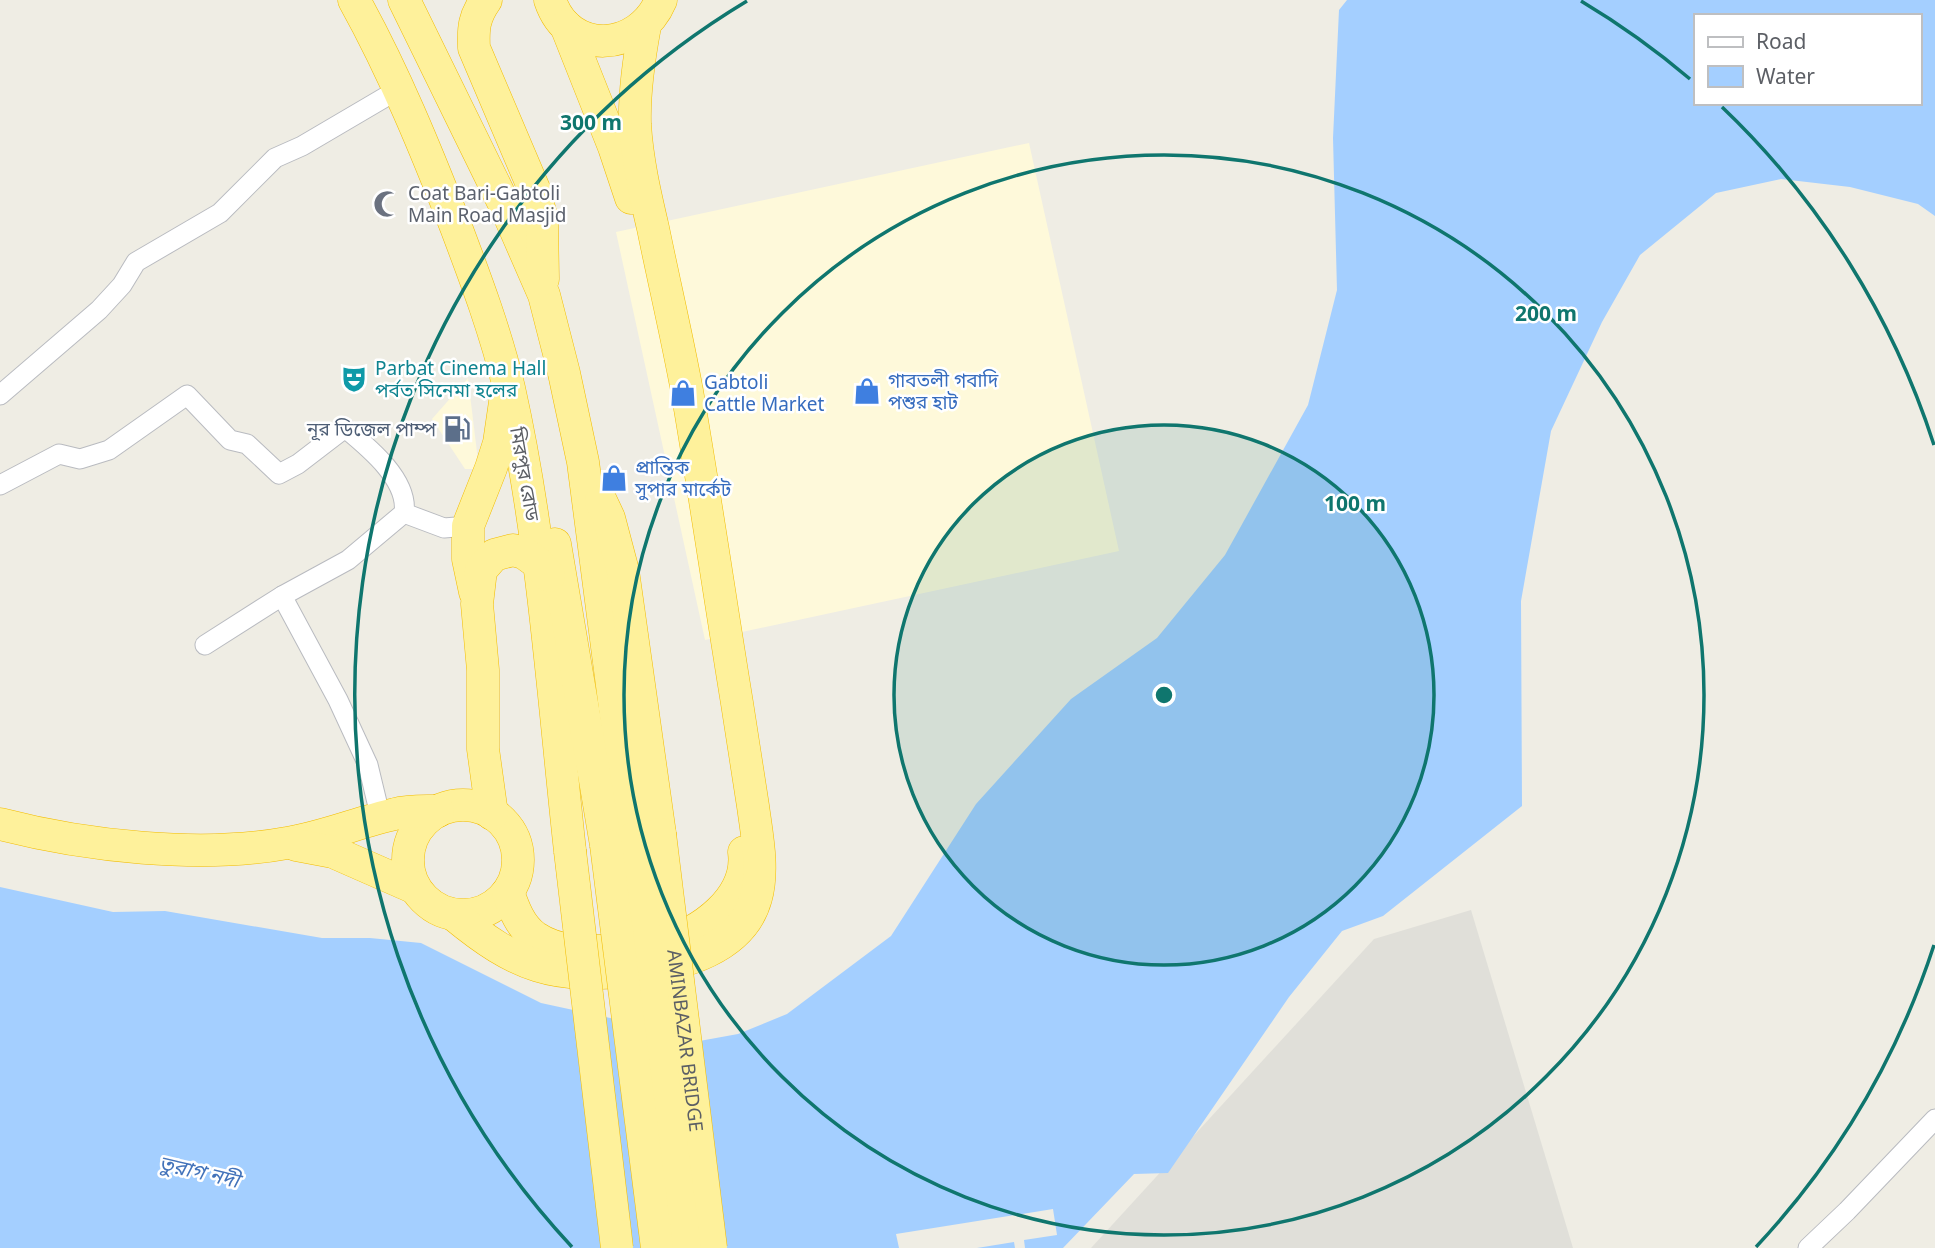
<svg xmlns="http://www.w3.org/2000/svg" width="1935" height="1248" font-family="'Noto Sans','Noto Sans Bengali',sans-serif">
<rect width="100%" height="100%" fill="#efede4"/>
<g fill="#fef9da">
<path d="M1029,143l90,408 -414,89 -89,-408z"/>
<path d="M468,378l11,91h-14l-33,-50z"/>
</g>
<path fill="#e0dfd9" d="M1471,910l102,338h-482l283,-309z"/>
<path fill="#a4cfff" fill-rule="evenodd" d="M1347,0h588v216l-17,-12 -68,-17 -69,-8 -65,14 -76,62 -38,67 -51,109 -30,170 1,205 -139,110 -41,15 -53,66 -121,176 -34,1 -71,74h-1063v-361l113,25 52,-1 157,27h48l51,5 120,60 83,18 48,25 66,-12 49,-20 104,-78 85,-132 95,-105 86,-61 68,-83 83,-150 29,-115 -4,-152 6,-128zM1695,16h224v87h-224z"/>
<path fill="#efede4" d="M1053,1209l4,26 -33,5 1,8h-10l-1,-6 -37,6h-78l-3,-14z"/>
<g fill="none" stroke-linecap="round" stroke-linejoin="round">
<defs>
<g id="minor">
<path d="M0,395l99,-85 23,-25 14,-23 84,-49 55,-55 27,-12 97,-57"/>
<path d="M0,485l59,-31 21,5 29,-9 78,-55 43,45 17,4 32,30 19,-10 47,-36c23,19 64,52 59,85l40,15 24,-2"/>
<path d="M282,596l56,104 30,65 13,54"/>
<path d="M205,645l77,-49 66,-36 56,-47"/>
<path d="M1808,1248l39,-37 88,-92"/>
</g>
<g id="trunk">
<path d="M354,0c40,72 72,150 102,227 20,53 40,106 53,161 34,152 44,309 61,463"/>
<path d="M404,0l102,208 38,87 20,78 19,89 49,377"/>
<path d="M486,0c-12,17 -13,28 -12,48l60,141 8,30 1,60"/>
<path d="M550,0c19,57 89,52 111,0"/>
<path d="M566,26l48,121 17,51"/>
<path d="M601,501l8,17 14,53 37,263"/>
<path d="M555,544l51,301"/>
<path d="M475,592l-7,-33v-33l23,-58 8,-25 6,-41"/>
<circle cx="463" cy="860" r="55"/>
<path d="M492,814l-9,-65v-79l-6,-66 4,-34 13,-15 19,-5 11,3 15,11 10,12"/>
<path d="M0,824c84,22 201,35 287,19 37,-6 72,-21 108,-29 14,-4 29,-3 43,-3"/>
<path d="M296,845l37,7 82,36"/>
<path d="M508,892c6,17 12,34 27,45 24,16 50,15 78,13 15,-1 33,-1 48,-6 39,-10 89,-46 83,-92"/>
<path d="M454,915c63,52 100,65 182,55 45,-5 106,-21 120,-72 8,-29 1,-62 -3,-92 -5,-34 -11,-69 -16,-103 -17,-104 -32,-208 -50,-312 -10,-54 -23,-109 -34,-163 -8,-34 -16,-69 -18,-104 -1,-33 4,-66 10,-98"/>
</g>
</defs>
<use href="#minor" stroke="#b9bbc0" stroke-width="21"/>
<use href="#trunk" stroke="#f2bc01" stroke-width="33"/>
<use href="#minor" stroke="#fff" stroke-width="19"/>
<use href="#trunk" stroke="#fef19b" stroke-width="32"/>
<defs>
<g id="trunk-bridge">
<path id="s1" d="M660,834l51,414"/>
<path d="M632,839l53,409"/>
<path d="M606,845l51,403"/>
<path d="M570,851l47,397"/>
</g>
</defs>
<use href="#trunk-bridge" stroke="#f2bc01" stroke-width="33" stroke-linecap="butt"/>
<use href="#trunk-bridge" stroke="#fef19b" stroke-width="32"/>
</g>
<circle cx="1164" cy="695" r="270" fill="#0f766e" fill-opacity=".12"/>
<g fill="none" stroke="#0f766e" stroke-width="3.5">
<circle cx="1164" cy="695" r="270"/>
<circle cx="1164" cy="695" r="540"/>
<path d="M1934 945A810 810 0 0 1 1756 1247M572 1247A810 810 0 0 1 747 1M1581 1A810 810 0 0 1 1690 79M1722 107A810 810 0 0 1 1934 445"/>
</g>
<defs>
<symbol id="mosque-bare" viewBox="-9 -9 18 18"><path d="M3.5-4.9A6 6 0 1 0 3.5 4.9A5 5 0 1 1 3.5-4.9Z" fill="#6b7280" stroke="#fff" stroke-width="2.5" paint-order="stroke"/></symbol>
<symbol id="theatre-bare" viewBox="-9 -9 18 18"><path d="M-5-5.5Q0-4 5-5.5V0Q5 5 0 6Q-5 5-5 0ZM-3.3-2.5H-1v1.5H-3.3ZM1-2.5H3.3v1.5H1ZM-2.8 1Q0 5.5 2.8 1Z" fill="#0f9aa8" stroke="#fff" stroke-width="2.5" paint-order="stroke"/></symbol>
<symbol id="shop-bare" viewBox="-9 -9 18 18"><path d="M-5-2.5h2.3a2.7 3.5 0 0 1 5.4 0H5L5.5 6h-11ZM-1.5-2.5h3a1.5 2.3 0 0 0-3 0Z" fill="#3f7fe0" stroke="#fff" stroke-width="2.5" paint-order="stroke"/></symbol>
<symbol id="fuel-bare" viewBox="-9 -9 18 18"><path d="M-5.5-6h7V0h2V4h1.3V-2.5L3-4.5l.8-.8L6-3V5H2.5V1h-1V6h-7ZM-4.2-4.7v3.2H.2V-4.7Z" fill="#5c6f8a" stroke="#fff" stroke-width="2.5" paint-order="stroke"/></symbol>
</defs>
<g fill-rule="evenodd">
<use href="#mosque-bare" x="368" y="185" width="38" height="38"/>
<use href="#theatre-bare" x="335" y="360" width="38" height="38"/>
<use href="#shop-bare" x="848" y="372" width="38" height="38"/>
<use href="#shop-bare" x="664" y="374" width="38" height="38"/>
<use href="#fuel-bare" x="438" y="410" width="38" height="38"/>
<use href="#shop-bare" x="595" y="459" width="38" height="38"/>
</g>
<g text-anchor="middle" stroke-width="5" stroke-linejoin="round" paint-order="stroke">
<g font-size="19" fill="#5b616d" stroke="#fff" text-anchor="start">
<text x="408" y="200">Coat Bari-Gabtoli<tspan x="408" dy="22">Main Road Masjid</tspan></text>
</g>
<g font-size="19" fill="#0d838f" stroke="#fff" text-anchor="start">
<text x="375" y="375">Parbat Cinema Hall<tspan x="375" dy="22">পর্বত সিনেমা হলের</tspan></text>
</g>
<g font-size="19" fill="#366cbe" stroke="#fff" text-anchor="start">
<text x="888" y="387">গাবতলী গবাদি<tspan x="888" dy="22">পশুর হাট</tspan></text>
<text x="704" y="389">Gabtoli<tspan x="704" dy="22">Cattle Market</tspan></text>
<text x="635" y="474">প্রান্তিক<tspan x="635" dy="22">সুপার মার্কেট</tspan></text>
</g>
<g font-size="19" fill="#4e5e75" stroke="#fff" text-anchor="end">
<text x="436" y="436">নূর ডিজেল পাম্প</text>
</g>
<g font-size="19" fill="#5c5f65" stroke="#fff">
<text transform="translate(525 474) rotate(80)" y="7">মিরপুর রোড</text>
<text dy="7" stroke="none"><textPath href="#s1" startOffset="208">AMINBAZAR BRIDGE</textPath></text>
</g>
<g font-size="21" font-style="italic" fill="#4373ba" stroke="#fff">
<text transform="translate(199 1172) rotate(13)" y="7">তুরাগ নদী</text>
</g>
</g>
<circle cx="1164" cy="695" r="10" fill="#0f766e" stroke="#fff" stroke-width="3.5"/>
<g font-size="21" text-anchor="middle" font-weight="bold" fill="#0f766e" stroke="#fff" stroke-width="5" stroke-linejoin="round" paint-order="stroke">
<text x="591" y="130">300 m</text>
<text x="1546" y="321">200 m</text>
<text x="1355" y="511">100 m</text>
</g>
<rect x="1694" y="14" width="228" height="91" fill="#ffffff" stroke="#bebfc1" stroke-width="2"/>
<rect x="1708" y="37" width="35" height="10" fill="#ffffff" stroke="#bebfc1" stroke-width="2"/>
<text x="1756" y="49" font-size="21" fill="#5c5f65">Road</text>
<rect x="1708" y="66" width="35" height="21" fill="#a4cfff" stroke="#bebfc1" stroke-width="2"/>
<text x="1756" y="84" font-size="21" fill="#5c5f65">Water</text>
</svg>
